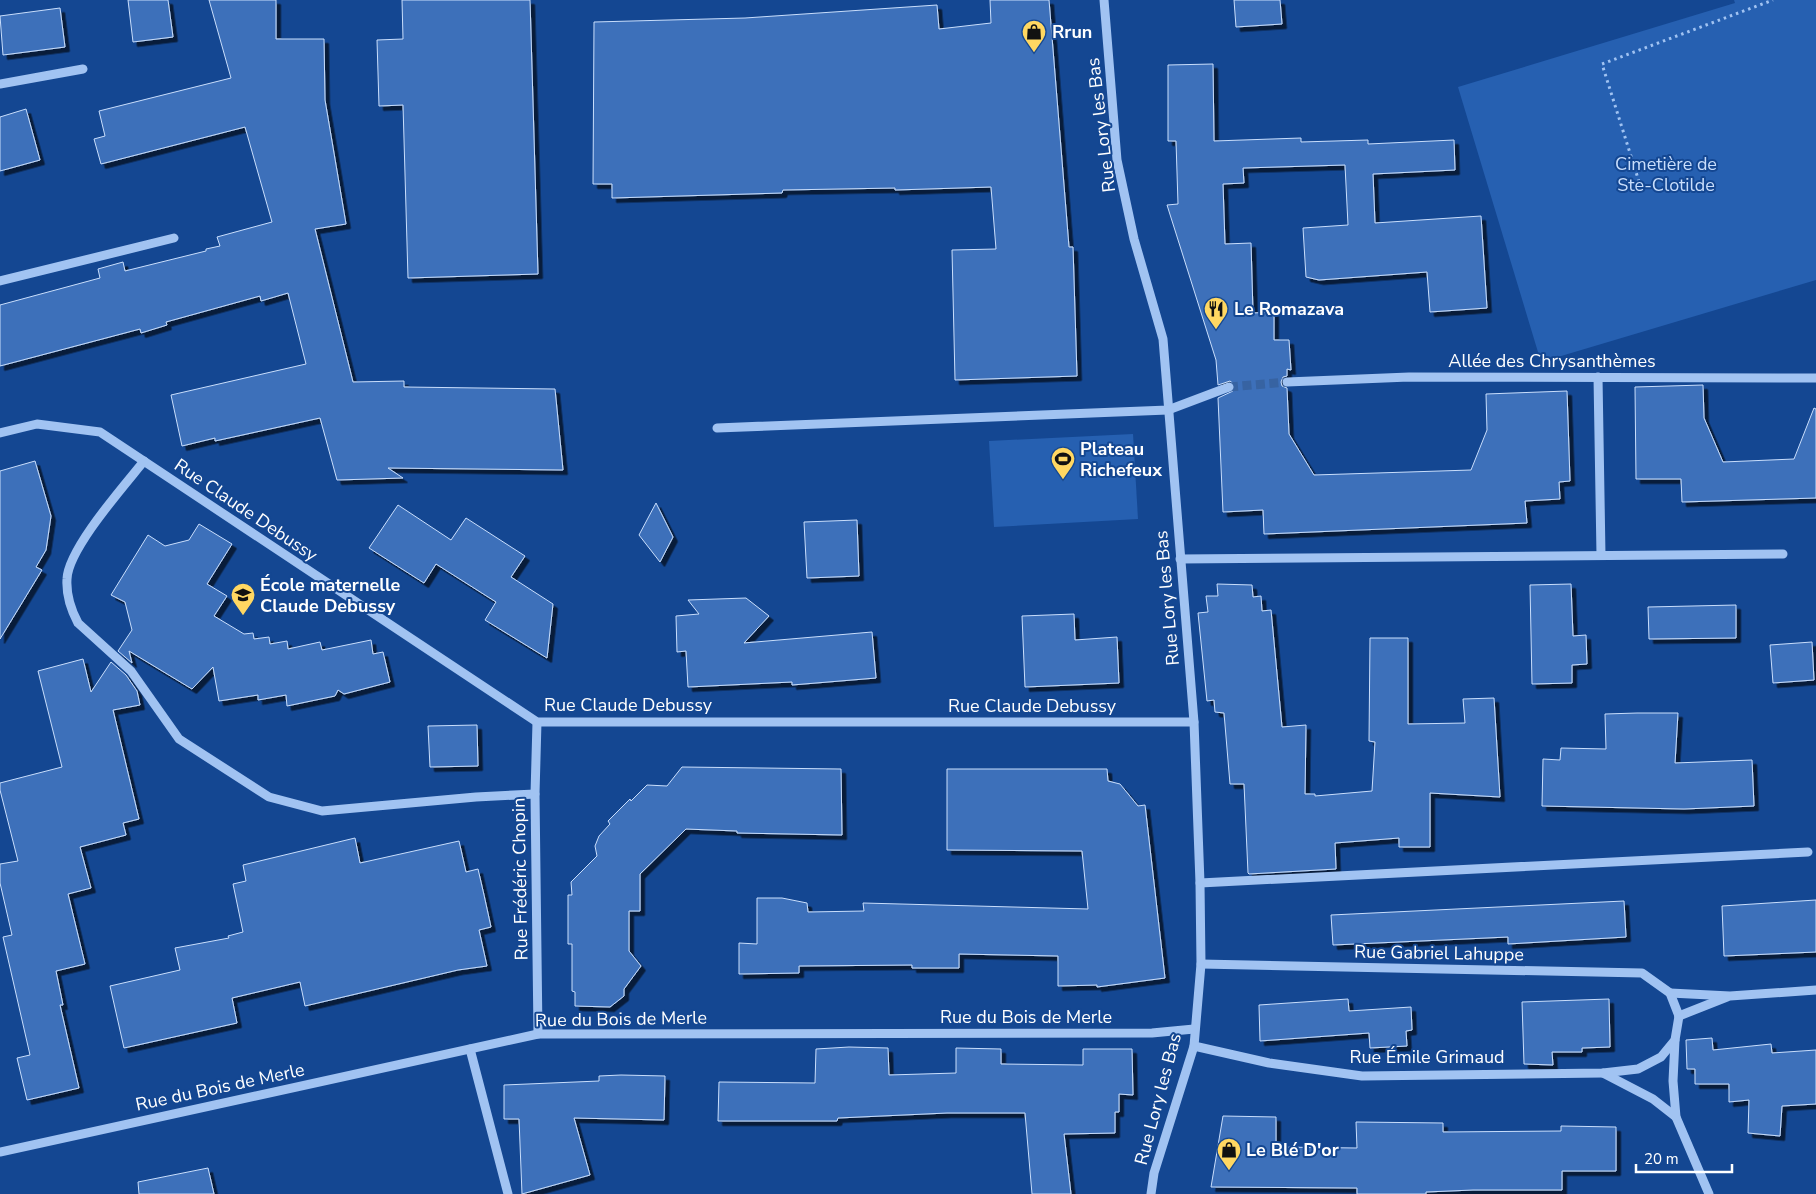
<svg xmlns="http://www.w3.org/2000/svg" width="1816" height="1194" font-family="'Nunito Sans',sans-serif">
<defs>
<filter id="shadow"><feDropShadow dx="4.5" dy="4.5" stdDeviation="0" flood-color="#0009"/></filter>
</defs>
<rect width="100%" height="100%" fill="#144792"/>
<g fill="#2660b1">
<path d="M1734,0h82v280l-275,82 -83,-275 277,-84z"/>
<path d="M1133,434l5,85 -144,8 -5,-86z"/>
</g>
<g fill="#3d70ba" stroke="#c9defc" filter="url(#shadow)">
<path d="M128,0h40l5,37 -40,5z"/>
<path d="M209,0h67v39h48l1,61 21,124 -31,5 38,153 51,-1v6l151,2 8,81 -175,-2 15,10 -66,2 -17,-62 -105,23v-3l-33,8 -11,-51 135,-31 -18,-71 -27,8 -1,-5 -94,26 1,3 -26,8 -1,-4 -140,37v-61l100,-27 -2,-9 25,-7 2,9 81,-20v-2l14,-3 -3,-9 55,-15 -27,-95 -144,37 -7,-25 11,-3 -6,-25 132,-33z"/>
<path d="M402,0h128l8,274 -130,4 -5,-173 -24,1 -2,-66 26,-1z"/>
<path d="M990,0h59l20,247h4l4,129 -122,4 -3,-130 44,-1 -5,-62 -96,3v-2l-112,2 -1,3 -170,5v-14h-19l1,-162 151,-4 192,-13 2,24 52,-6z"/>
<path d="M1234,0h46l2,24 -46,3z"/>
<path d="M60,8l5,39 -62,8 -3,-39z"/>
<path d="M1213,64l1,77 87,-3v4l67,-2v4l86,-4 1,30 -82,4 2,49 106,-7 6,92 -57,4 -3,-40 -108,8 -13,-3 -3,-49 45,-3 -3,-60 -102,3 1,15 -21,1 2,60 26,-1 2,70 21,-1v28h15l2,30 -4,-1v7l-4,1 -2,5 1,4 5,2 2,46 25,41 157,-5 16,-40 -1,-36 81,-3 3,90 -11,1 1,17 -35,2 2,22 -263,11 -1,-24 -40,2 -5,-114 15,-7 2,-6 -5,-4 -12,4 -2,-25 -49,-155 11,-1 -2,-63h-8v-76z"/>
<path d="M26,109l14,51 -40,11v-54z"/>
<path d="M1703,385l1,33 19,44 71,-3 20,-51 2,1v89l-134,4 -1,-23h-45l-1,-92z"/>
<path d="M35,461l16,55 -5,34 -10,17 6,3 -42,69v-168z"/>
<path d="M656,503l17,34 -13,25 -21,-27z"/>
<path d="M398,505l53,35 15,-22 59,38 -14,21 42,27 -6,54 -62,-38 11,-18 -60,-38 -12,19 -55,-35z"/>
<path d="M857,520l2,56 -52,2 -3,-56z"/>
<path d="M199,524l33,20 -25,40 20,12 -13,20 30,18 9,-1 1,6 15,-2 1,7 17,-3 1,8 32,-7 2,8 49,-10 2,14 10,-2 7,30 -46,12 -6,-4 -3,6 -48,10 -1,-11 -28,5v-5l-39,6 -6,-34 -21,22 -63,-38 3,12 -14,-12 14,-21 -7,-28 -14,-7 37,-60 17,11 24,-6z"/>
<path d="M1217,584l35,1 1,12 8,-1 1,15 9,-1 11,117 24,-2 -1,69h10v2l57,-5 3,-49 -6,-1 1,-103h38v86l57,-1 -2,-24 31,-1 6,99 -70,-4v54h-31v-9l-64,5 1,26 -87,5 -1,-1 -4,-89h-14l-6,-71 -9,-1 -1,-12 -7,1 -9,-88 10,-1 -2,-16h12z"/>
<path d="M1571,584l2,52 13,-1 1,29 -15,1v18l-40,1 -2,-99z"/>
<path d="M746,598l23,18 -25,27 128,-11 4,46 -84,7v-3l-104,5 -2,-36 -9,1 -1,-36 23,-2 -11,-14z"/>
<path d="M1736,605v33l-87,1 -1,-32z"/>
<path d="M1074,614l1,26 42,-3 2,46 -94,4 -3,-71z"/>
<path d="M1812,642l2,38 -41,3 -3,-38z"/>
<path d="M83,659l8,33 20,-30 15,13 11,16 3,14 -27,5 26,109 -16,4 3,12 -46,12 11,41 -23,6 17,70 -29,7 7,34h-3l19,83 -52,12 -10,-42 13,-3 -27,-118 9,-2 -12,-52v-19l18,-3 -18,-71v-7l62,-16 -24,-96z"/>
<path d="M1637,713h41l-3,50 77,-3 2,46 -70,3 -142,-3 1,-47 17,1 1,-12 45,1 -1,-35z"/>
<path d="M477,725l1,41 -48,1 -2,-41z"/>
<path d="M682,767l159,2 1,66 -105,-2v-2l-51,-2 -46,45v37h-11v40l12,15 -17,23v7l-14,11 -35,-1v-14l-3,-1v-47h-4v-49h4l-1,-13 26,-26 -2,-10 4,-10 11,-12 -2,-3 22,-22 1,2 16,-16 20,1z"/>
<path d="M947,769h160l1,12 12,3 18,22 7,-1 20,173 -68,9v-2l-39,1v-30l-99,-2v14h-47v-3l-113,1v7l-60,1v-31l18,1v-46h25l25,5 1,9 56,-1 -1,-8 225,6 -6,-58 -135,-1z"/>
<path d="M355,838l5,25 99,-22 7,31 12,-3 6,26 7,32 -12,3 8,36 -29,4 -153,36 -5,-24 -68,16 5,25 -113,25 -14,-62 70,-16 -5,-22 54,-10 -1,-2 15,-4 -10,-48 13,-3 -3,-16z"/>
<path d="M1816,900v52l-92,4 -2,-50z"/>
<path d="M1624,901l2,36 -118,7v-7l-175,8 -2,-30z"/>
<path d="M1348,999l1,12 62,-4 1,23 -6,1 1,15 -37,2 -1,-15 -109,8 -1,-36z"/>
<path d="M1609,999l1,48 -28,1v4h-30l1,13 -29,-1 -2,-62z"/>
<path d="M1712,1038l1,12 58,-6 1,9 44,-3v54l-34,2 -2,30 -32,-3 1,-33 -20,2v-18h-34v-15h-8l-1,-29z"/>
<path d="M849,1047l39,1 1,27 67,-2v-25l45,1v15l82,1v-16h49l1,46 -14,-1v18h-4v21l-51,1 7,60h-39l-7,-81h-78l-109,5 -1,3h-119l1,-39 96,1 1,-34z"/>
<path d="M621,1075l44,1 -1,44 -90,-2 16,57 -68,19 -3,-75h-15v-34l95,-4v-5z"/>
<path d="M1223,1116l53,1v30l81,1 -1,-26 87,1v9l118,-1v-5l55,1v44h-54v19h-89l-47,2v2h-69v-6l-146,-1z"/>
<path d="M208,1168l6,26h-75l-1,-12z"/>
</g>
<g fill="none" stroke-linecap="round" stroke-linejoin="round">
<path stroke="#3763a2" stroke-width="9" stroke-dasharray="9 4.5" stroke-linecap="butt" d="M1229,387l58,-5"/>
<path stroke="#a1c3f2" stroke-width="3" stroke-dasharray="2.5 4" stroke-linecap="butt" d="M1641,188l-39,-124 171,-64"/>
<g stroke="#a1c3f2" stroke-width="9">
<path d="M1104,0l13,160 17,79 29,100 31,383 6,161 1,81 -7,82 -40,127 -3,21"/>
<path d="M0,84l83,-15"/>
<path d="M0,281l174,-43"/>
<path d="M1598,377l3,178"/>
<path d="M1287,382l122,-5 407,1"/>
<path d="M717,428l451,-18 61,-23"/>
<path d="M0,433l37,-9 63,8 437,290h657"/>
<path d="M144,461c-20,25 -76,88 -77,118 -1,16 4,31 11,44l53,48 48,68 90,58 53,14 154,-14 59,-3"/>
<path d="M1180,559l603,-5"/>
<path d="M537,722l-2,72 3,240"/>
<path d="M1200,883l608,-31"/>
<path d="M1201,964l441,9 28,20 9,23"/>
<path d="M1670,993l60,3 86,-6"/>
<path d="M1679,1016l48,-19"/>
<path d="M1675,1040l-2,41 3,36 33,77"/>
<path d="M1194,1046l75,17 93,13 241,-3 35,-4 23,-12 14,-17 4,-24"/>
<path d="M470,1049l38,145"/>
<path d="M1603,1073l50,26 23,18"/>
<path d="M0,1152l538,-118 614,-1 42,-4"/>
</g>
</g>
<defs>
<symbol id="shop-pin" viewBox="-11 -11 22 30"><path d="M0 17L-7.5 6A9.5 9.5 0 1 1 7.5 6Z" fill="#ffd762" stroke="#144792"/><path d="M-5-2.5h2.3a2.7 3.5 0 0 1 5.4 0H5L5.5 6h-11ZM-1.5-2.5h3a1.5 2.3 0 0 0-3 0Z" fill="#111"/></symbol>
<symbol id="restaurant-pin" viewBox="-11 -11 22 30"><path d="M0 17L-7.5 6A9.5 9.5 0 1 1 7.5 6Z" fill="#ffd762" stroke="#144792"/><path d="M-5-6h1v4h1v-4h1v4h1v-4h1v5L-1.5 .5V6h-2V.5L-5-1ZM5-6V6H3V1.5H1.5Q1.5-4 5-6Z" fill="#111"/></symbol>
<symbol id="stadium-pin" viewBox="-11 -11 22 30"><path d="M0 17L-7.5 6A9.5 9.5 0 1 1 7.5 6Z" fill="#ffd762" stroke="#144792"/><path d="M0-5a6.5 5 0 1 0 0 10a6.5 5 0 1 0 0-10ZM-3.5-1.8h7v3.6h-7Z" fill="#111"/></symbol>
<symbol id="school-pin" viewBox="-11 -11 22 30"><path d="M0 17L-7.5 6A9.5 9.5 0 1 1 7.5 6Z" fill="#ffd762" stroke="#144792"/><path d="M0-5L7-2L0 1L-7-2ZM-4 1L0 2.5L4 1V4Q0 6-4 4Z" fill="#111"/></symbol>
</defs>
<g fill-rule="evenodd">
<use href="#shop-pin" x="1020" y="18" width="28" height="38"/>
<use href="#restaurant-pin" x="1202" y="295" width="28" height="38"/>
<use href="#stadium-pin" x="1049" y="445" width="28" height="38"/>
<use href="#school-pin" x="229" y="581" width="28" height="38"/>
<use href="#shop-pin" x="1215" y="1136" width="28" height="38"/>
</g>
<g text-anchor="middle" stroke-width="4" stroke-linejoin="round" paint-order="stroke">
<g font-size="18" font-weight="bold" fill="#fff" stroke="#144792" text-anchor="start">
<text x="1052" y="38">Rrun</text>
<text x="1234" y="315">Le Romazava</text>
<text x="1080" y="455">Plateau<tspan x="1080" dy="21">Richefeux</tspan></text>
<text x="260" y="591">École maternelle<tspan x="260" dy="21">Claude Debussy</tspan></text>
<text x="1246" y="1156">Le Blé D'or</text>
</g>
<g font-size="18" fill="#fff" stroke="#144792">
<text transform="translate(1101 125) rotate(-97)" y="6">Rue Lory les Bas</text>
<text x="1552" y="367">Allée des Chrysanthèmes</text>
<text transform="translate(246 510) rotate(34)" y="6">Rue Claude Debussy</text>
<text transform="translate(1167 598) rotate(-95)" y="6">Rue Lory les Bas</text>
<text x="628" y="711">Rue Claude Debussy</text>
<text x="1032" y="712">Rue Claude Debussy</text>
<text transform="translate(520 879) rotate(-91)" y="6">Rue Frédéric Chopin</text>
<text transform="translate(1439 953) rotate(1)" y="6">Rue Gabriel Lahuppe</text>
<text x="1026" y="1023">Rue du Bois de Merle</text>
<text transform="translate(621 1019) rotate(-1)" y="6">Rue du Bois de Merle</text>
<text x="1427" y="1063">Rue Émile Grimaud</text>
<text transform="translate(220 1087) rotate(-12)" y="6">Rue du Bois de Merle</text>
<text transform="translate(1158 1099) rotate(-75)" y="6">Rue Lory les Bas</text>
</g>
<g font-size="18" fill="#c9defc" stroke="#144792">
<text x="1666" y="170">Cimetière de<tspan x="1666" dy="21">Ste-Clotilde</tspan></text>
</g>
</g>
<path d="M1636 1164v8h96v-8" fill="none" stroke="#ffffff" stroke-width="2.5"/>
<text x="1644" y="1164" font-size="15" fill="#ffffff" stroke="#144792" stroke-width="4" paint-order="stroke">20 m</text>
</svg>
